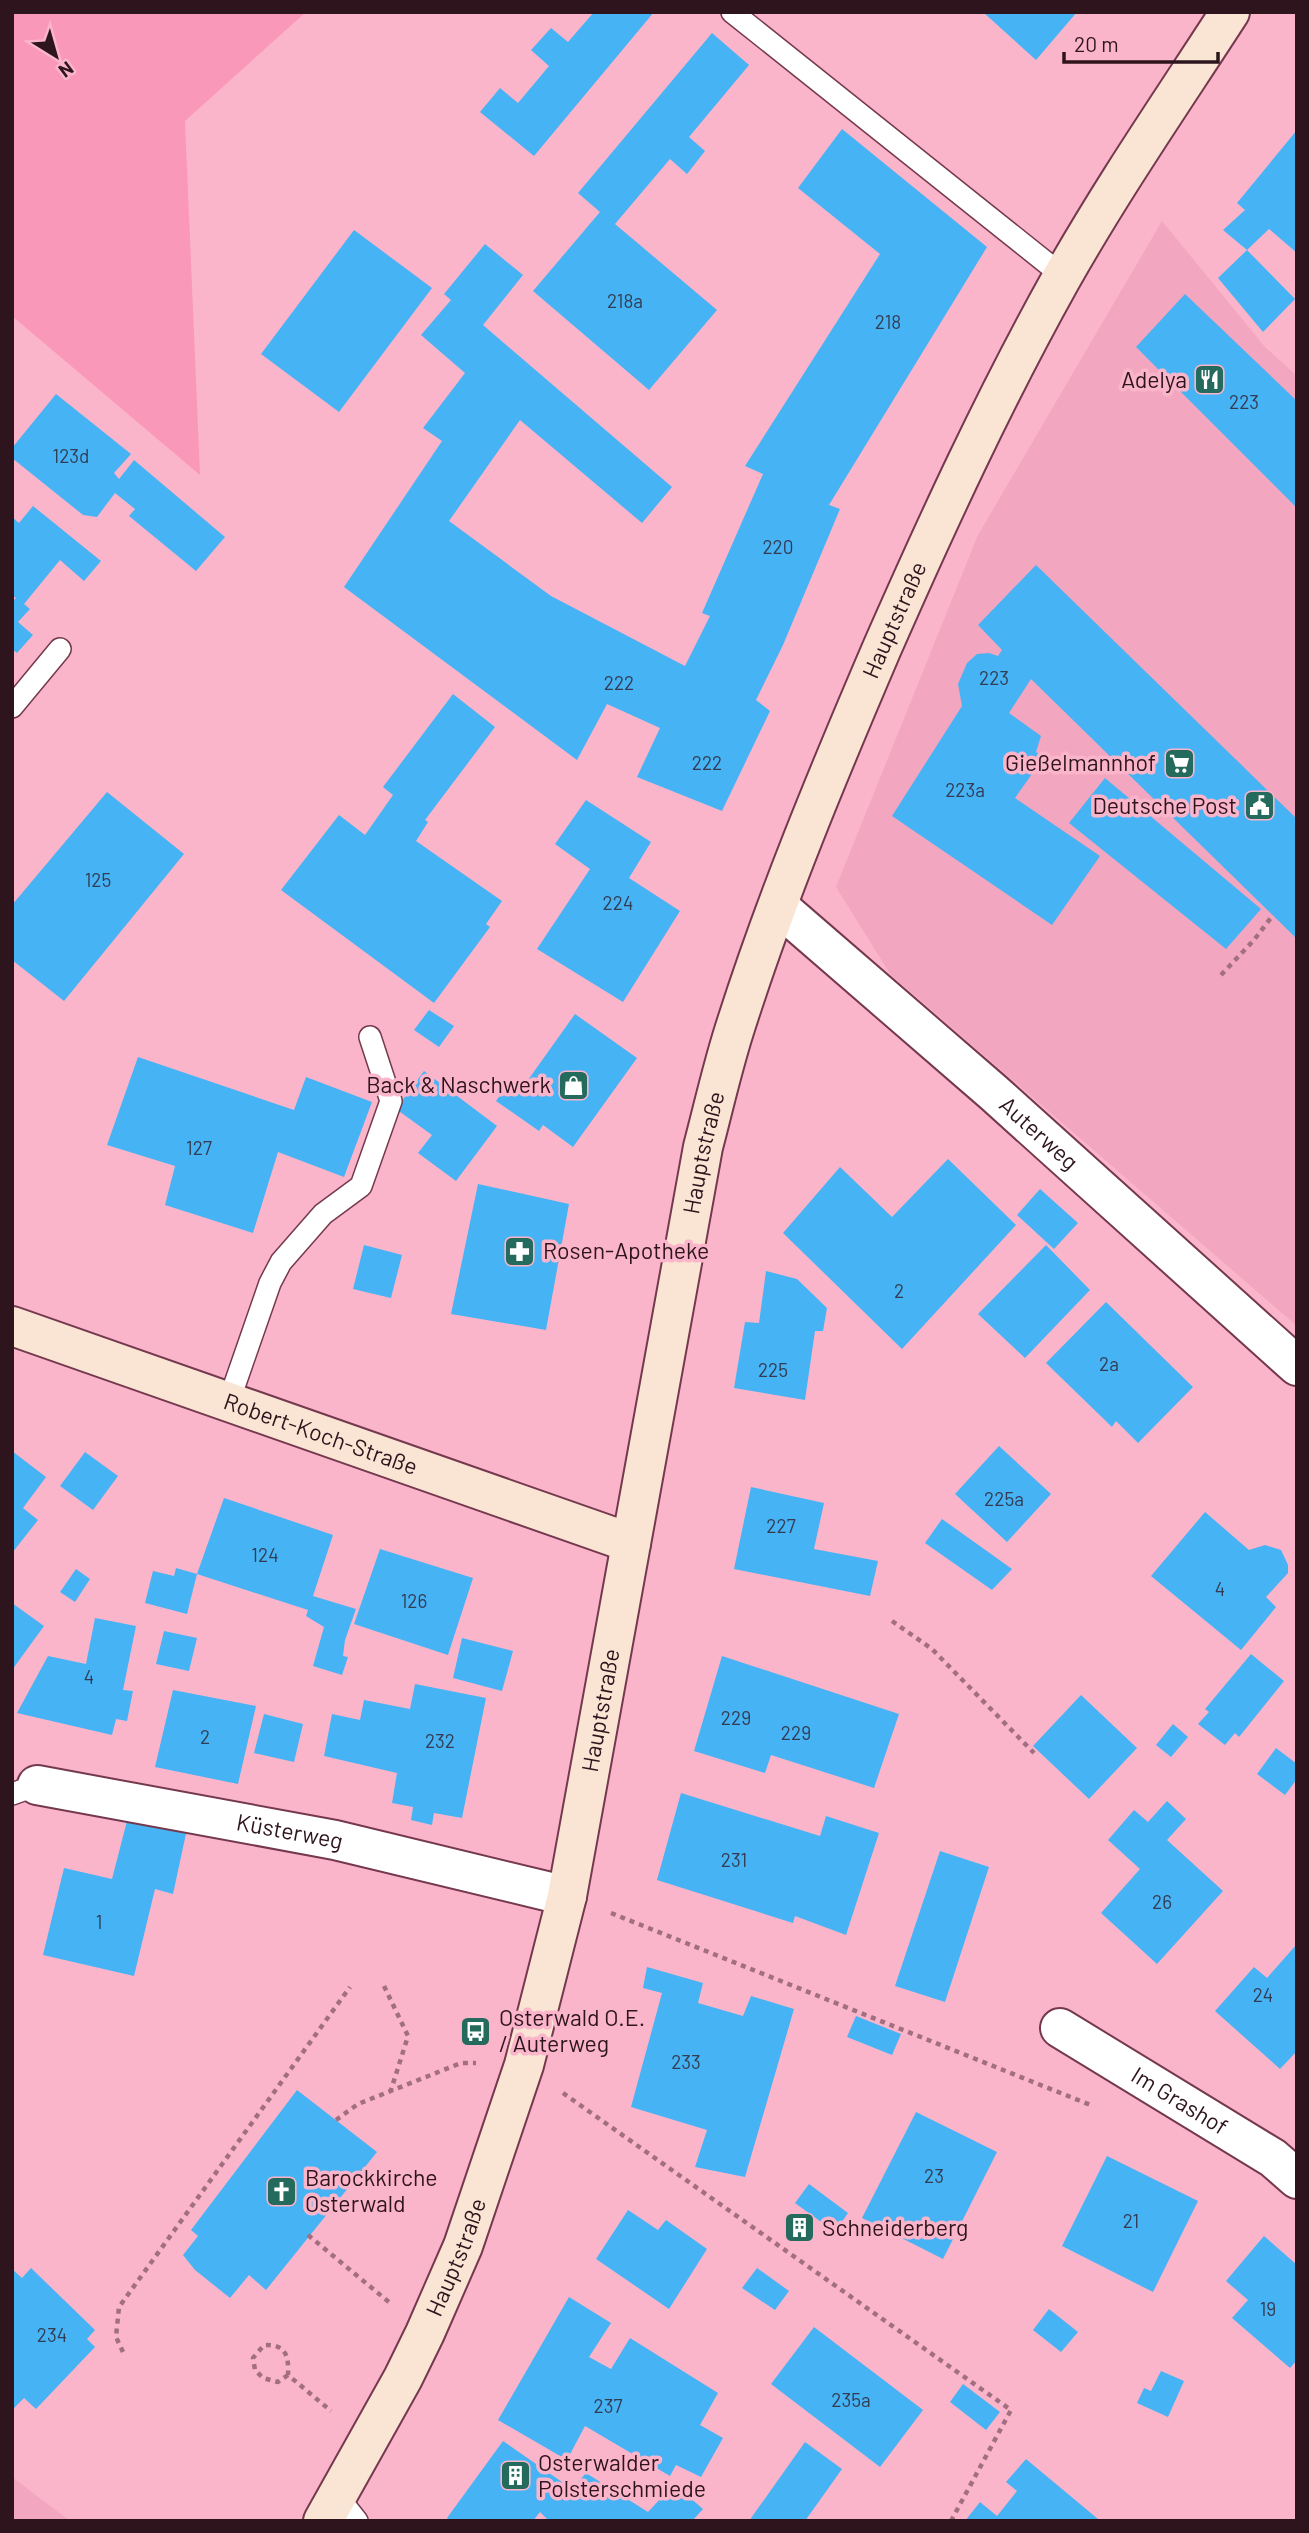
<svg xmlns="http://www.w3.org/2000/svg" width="1309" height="2533" font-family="Barlow,sans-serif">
<rect width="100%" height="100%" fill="#fbb5cb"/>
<g fill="#f3a6bf">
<path d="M1162,221l103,126 32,29v950l-407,-352 -54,-87 142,-352z"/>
<path d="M12,2477l58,44h-58z"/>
</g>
<path fill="#fa98b9" d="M12,12h294l-121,109 15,354 -188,-159z"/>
<g fill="#46b3f4">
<path d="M594,12h60l-120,144 -54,-44 20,-24 18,15 31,-37 -18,-16 20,-22 17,14z"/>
<path d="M983,12h94l-41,48z"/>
<path d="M712,33l37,32 -60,72 16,14 -18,23 -17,-15 -55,65 102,86 -68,80 -116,-99 67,-79 -22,-19z"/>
<path d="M842,129l145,118 -158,258 11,4 -57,136 -27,55 14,11 -48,100 -85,-34 23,-49 -53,-24 -30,56 -233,-173 98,-146 -19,-13 42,-55 -44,-38 30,-35 -7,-6 41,-50 38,31 -40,50 189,162 -30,36 -122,-103 -71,101 102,75 134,70 25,-50 -8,-3 61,-139 -18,-8 135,-212 -82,-66z"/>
<path d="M1297,130v123l-28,-24 -22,21 48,49 -32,33 -45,-54 29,-28 -24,-20 22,-20 -8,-7z"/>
<path d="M354,230l78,58 -93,124 -78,-58z"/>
<path d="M1185,294l112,107v107l-161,-161z"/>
<path d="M56,394l75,60 -17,19 5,6 15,-19 91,77 -29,34 -67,-55 6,-7 -20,-16 -18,24 -14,-2 -71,-57v-10z"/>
<path d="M33,506l68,55 -17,20 -24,-21 -36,44 6,5 -12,13 15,13 -16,18 -5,-4v-47l4,-4 -4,-3v-78l7,6z"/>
<path d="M1036,565l261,254v120l-266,-260 -22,34 32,23 -5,16 8,5 -29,41 85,58 -48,69 -160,-109 70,-110 -4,-22 9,-21 10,-9 12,-1 9,3 4,-6 -24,-25z"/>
<path d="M453,694l42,33 -70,93 3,2 -12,19 86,60 -16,23 4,3 -56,76 -153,-113 58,-75 26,20 28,-40 -10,-8z"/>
<path d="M1105,778l156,131 -35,40 -157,-126z"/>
<path d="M107,792l77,62 -120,147 -52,-41v-55z"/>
<path d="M586,800l65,42 -22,36 51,33 -57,91 -86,-53 53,-80 -35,-25z"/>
<path d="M429,1010l25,16 -15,21 -25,-17z"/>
<path d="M575,1014l62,44 -64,89 -30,-22 -4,6 -43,-30 16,-22 11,8z"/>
<path d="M138,1057l156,53 12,-33 66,25 -28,75 -66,-25 -25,81 -88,-28 10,-39 -68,-21z"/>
<path d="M424,1071l73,55 -41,55 -38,-28 14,-18 -36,-26z"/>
<path d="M948,1159l68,66 -114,124 -119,-116 57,-66 52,50z"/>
<path d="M478,1184l91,20 -23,126 -95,-16z"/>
<path d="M1040,1189l38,34 -24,26 -37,-34z"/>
<path d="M364,1245l38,10 -11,43 -38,-9z"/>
<path d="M1046,1245l44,45 -65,68 -47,-44z"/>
<path d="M766,1271l31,8 30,29 -4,23h-8l-10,69 -71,-12 11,-66 14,1z"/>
<path d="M1106,1302l87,85 -55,56 -22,-22 -4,6 -66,-64z"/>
<path d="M999,1446l52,48 -44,48 -52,-48z"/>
<path d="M12,1451l34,26 -23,31 15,12 -26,33z"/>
<path d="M85,1452l33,24 -25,34 -33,-24z"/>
<path d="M751,1487l73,16 -10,46 64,12 -8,35 -136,-27z"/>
<path d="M224,1498l109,37 -20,61 43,13 -11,31 -2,16 5,1 -6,18 -29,-9 11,-39 -18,-11 2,-6 -111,-36z"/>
<path d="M1205,1512l44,38 16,-5 16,5 7,15v8l-22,24 10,10 -35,43 -90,-74z"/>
<path d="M942,1519l70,50 -20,21 -67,-47z"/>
<path d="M380,1549l93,29 -25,77 -94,-31z"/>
<path d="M176,1568l21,6 -10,40 -42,-11 8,-32 21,5z"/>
<path d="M76,1569l14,10 -15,23 -15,-10z"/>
<path d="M12,1603l32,23 -32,44z"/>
<path d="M95,1618l41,8 -13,64 10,1 -6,30 -11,-2 -4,16 -95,-22 31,-57 38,8z"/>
<path d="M164,1631l33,7 -8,33 -33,-7z"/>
<path d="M462,1638l51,13 -11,40 -49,-13z"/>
<path d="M1251,1654l33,27 -45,56 -4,-4 -10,12 -27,-21 11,-12 -4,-3z"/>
<path d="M722,1656l177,58 -25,74 -103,-33 -6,18 -71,-22z"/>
<path d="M415,1684l71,14 -24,120 -28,-5 -2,12 -21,-5 2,-13 -21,-4 5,-30 -73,-17 8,-42 28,6 4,-20 46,9z"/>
<path d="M173,1690l83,16 -18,78 -83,-17z"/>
<path d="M1081,1695l56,53 -48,51 -56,-53z"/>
<path d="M264,1714l39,10 -9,38 -40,-9z"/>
<path d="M1173,1724l15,13 -17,20 -15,-12z"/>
<path d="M1276,1748l21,16v15l-12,16 -28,-21z"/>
<path d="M681,1793l139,43 6,-20 53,17 -33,102 -51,-19 -2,7 -136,-43z"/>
<path d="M1167,1801l19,18 -19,21 56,51 -66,73 -56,-51 39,-44 -32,-29 26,-30 14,12z"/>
<path d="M128,1817l59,12 -14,65 -18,-5 -21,87 -91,-21 21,-87 48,11z"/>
<path d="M940,1851l49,16 -44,135 -50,-16z"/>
<path d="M1297,1944v107l-17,18 -65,-58 39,-44 13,11z"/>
<path d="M647,1967l56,16 -5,20 45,13 8,-20 43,13 -49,168 -50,-10 12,-37 -76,-23 31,-114 -19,-5z"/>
<path d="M856,2016l45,18 -9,21 -45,-18z"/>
<path d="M297,2090l80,62 -111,138 -17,-15 -19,23 -35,-28 -12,-15 15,-19 -7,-6z"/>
<path d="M916,2112l81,40 -54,107 -81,-41z"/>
<path d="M1107,2156l91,45 -45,91 -91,-46z"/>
<path d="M809,2184l39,29 -13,19 -40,-29z"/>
<path d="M628,2210l30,20 8,-10 41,29 -38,60 -73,-50z"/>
<path d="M798,2216l14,11 -12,14 -14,-11z"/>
<path d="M1264,2236l33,29v95l-7,8 -58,-50 16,-18 -22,-19z"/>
<path d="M31,2268l64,62 -8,9 8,8 -59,62 -12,-11 -12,12v-141l10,9z"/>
<path d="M757,2268l32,23 -14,19 -33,-22z"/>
<path d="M569,2297l42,26 -22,34 22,12 19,-31 88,55 -18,32 23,13 -22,39 -25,-12 -6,11 -85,-50 -18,34 -69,-40z"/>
<path d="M1049,2309l29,23 -17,20 -28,-22z"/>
<path d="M814,2327l109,83 -43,57 -109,-83z"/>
<path d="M1161,2371l23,10 -16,36 -31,-14 7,-15 7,3z"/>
<path d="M963,2384l37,28 -14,18 -36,-28z"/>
<path d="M503,2441l59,41 12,5 12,-14 62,39 26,-28 29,25 -11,12h-143l-9,-9 -7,9h-83l-3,-3z"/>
<path d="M805,2442l37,27 -37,52h-56z"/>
<path d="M1026,2459l72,60 -1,2h-132l15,-19 17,14 20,-25 -11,-9z"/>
</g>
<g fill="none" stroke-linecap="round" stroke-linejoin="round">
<defs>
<g id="lane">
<path d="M732,12l331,264"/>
<path d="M12,707l48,-58"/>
<path d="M229,1401l41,-118 11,-21 42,-48 38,-28 30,-85 -21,-64"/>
<path d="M12,1794l25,-9"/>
<path d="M338,2497l19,24"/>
</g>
<g id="street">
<path id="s1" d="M778,906l216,187 303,273"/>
<path id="s2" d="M37,1785l298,55 232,56"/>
<path id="s3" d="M1060,2028l213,130 24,21"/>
</g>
<g id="secondary">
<path id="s4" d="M12,1326l619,217"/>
<path id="s5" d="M323,2521l80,-143 22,-45 38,-87 61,-181 43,-169 136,-749c10,-38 19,-78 31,-116 41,-130 94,-257 148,-383 55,-125 112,-249 179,-369 52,-92 112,-179 169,-267"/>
</g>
</defs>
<use href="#lane" stroke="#74394e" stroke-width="24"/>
<use href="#street" stroke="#74394e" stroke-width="42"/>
<use href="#secondary" stroke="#74394e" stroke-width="42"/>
<g stroke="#a26f80" stroke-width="4.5" stroke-dasharray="5 5" stroke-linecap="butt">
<path d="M1221,975l33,-35 19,-25"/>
<path d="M892,1621l40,28 102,104"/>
<path d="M611,1913l482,193"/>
<path d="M384,1986l24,50 -17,54"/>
<path d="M563,2093l448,317 -60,111"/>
<path d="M336,2120l22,-16 103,-41h15"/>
<path d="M308,2235l82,68"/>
<path d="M123,2352l-7,-15 3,-30 231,-320"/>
<path d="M288,2375l-10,7 -15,-4 -8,-8 -2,-12 11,-13c22,-1 25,11 24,30l43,36"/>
</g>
<use href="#lane" stroke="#fff" stroke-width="21"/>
<use href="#street" stroke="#fff" stroke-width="38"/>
<use href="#secondary" stroke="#fae4d3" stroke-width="38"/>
</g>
<defs>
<symbol id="restaurant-square" viewBox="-11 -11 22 22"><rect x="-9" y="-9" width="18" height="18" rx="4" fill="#246a5d" stroke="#fbb5cb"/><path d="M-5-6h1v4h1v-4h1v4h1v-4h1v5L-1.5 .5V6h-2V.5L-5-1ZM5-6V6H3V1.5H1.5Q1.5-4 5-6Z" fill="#fff"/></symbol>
<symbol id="supermarket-square" viewBox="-11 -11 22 22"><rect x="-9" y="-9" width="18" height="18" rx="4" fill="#246a5d" stroke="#fbb5cb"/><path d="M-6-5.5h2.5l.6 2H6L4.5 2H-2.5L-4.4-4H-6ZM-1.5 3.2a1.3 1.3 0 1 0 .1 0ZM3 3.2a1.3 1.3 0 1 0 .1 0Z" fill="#fff"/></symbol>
<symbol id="civic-square" viewBox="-11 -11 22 22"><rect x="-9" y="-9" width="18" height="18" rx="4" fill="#246a5d" stroke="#fbb5cb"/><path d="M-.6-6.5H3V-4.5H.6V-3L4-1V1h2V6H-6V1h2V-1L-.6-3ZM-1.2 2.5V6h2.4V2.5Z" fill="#fff"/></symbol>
<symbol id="shop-square" viewBox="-11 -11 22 22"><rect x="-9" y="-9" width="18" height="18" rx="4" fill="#246a5d" stroke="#fbb5cb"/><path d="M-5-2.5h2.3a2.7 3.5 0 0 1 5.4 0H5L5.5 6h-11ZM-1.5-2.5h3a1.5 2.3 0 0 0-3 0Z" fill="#fff"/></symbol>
<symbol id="pharmacy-square" viewBox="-11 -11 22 22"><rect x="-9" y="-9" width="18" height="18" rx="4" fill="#246a5d" stroke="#fbb5cb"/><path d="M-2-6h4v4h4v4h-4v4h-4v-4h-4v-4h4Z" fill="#fff"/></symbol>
<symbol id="bus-square" viewBox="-11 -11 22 22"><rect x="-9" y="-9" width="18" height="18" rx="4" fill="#246a5d" stroke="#fbb5cb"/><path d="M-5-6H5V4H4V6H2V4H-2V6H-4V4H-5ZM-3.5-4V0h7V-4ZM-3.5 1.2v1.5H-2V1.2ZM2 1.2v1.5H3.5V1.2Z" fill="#fff"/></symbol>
<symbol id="church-square" viewBox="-11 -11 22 22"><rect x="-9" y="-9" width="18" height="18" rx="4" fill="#246a5d" stroke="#fbb5cb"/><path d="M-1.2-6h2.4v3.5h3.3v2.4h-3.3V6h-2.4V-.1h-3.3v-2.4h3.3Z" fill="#fff"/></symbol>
<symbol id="building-square" viewBox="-11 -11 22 22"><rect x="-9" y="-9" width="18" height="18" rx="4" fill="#246a5d" stroke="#fbb5cb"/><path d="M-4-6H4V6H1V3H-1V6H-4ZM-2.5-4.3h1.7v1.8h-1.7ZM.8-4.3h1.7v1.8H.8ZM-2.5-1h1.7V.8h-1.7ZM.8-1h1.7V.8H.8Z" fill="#fff"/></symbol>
</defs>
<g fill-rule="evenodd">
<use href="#restaurant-square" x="1192" y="362" width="35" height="35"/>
<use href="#supermarket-square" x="1162" y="746" width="35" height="35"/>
<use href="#civic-square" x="1242" y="788" width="35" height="35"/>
<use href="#shop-square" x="556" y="1068" width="35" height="35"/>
<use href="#pharmacy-square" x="502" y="1234" width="35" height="35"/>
<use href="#bus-square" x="458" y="2014" width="35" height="35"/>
<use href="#church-square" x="264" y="2174" width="35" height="35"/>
<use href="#building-square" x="782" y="2210" width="35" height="35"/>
<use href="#building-square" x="498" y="2458" width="35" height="35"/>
</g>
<g text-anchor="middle" stroke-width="7" stroke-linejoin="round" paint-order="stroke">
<g font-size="19" fill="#333c53">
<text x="625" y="308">218a</text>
<text x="888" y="329">218</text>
<text x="1244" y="409">223</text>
<text x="71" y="463">123d</text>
<text x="778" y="554">220</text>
<text x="994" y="685">223</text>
<text x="619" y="690">222</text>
<text x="707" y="770">222</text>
<text x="965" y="797">223a</text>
<text x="98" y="887">125</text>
<text x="618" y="910">224</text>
<text x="199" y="1155">127</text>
<text x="899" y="1298">2</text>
<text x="1109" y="1371">2a</text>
<text x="773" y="1377">225</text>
<text x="1004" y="1506">225a</text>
<text x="781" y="1533">227</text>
<text x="265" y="1562">124</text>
<text x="1220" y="1596">4</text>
<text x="414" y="1608">126</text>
<text x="89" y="1684">4</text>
<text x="736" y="1725">229</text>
<text x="796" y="1740">229</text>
<text x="205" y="1744">2</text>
<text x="440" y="1748">232</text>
<text x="734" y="1867">231</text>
<text x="1162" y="1909">26</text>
<text x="99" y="1929">1</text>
<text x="1263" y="2002">24</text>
<text x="686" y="2069">233</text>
<text x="934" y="2183">23</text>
<text x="1131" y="2228">21</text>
<text x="1268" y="2316">19</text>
<text x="52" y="2342">234</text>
<text x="851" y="2407">235a</text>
<text x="608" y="2413">237</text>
</g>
<g font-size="23" fill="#2d141d" stroke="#fbb5cb" text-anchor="start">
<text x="1187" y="388" text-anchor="end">Adelya</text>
<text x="1156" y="771" text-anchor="end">Gießelmannhof</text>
<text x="1237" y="814" text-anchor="end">Deutsche Post</text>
<text x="551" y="1093" text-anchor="end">Back &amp; Naschwerk</text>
<text x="543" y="1259">Rosen-Apotheke</text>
<text x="499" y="2026">Osterwald O.E.<tspan x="499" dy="26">/ Auterweg</tspan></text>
<text x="305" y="2186">Barockkirche<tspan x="305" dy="26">Osterwald</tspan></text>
<text x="822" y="2236">Schneiderberg</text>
<text x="538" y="2471">Osterwalder<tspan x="538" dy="26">Polsterschmiede</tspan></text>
</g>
<g font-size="23" fill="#2d141d" stroke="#fbb5cb">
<text dy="8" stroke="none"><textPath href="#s5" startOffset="1997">Hauptstraße</textPath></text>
<text dy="8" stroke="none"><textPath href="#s1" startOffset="346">Auterweg</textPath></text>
<text dy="8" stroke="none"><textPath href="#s5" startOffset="1430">Hauptstraße</textPath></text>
<text dy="8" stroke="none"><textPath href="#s4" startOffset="327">Robert-Koch-Straße</textPath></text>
<text dy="8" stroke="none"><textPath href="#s5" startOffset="863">Hauptstraße</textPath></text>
<text dy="8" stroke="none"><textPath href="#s2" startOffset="257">Küsterweg</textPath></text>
<text dy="8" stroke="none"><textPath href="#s3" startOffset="140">Im Grashof</textPath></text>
<text dy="8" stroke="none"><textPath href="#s5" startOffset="296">Hauptstraße</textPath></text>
</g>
</g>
<rect width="1309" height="2533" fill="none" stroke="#2d141d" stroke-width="28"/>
<g transform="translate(56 56) rotate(143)" stroke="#fbb5cb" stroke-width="5" paint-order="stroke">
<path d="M0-5L12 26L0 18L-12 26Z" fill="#2d141d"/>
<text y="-10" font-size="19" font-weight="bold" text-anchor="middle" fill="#2d141d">N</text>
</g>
<path d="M1064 52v10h154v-10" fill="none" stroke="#2d141d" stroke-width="3.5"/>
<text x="1074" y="52" font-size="21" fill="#2d141d" stroke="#fbb5cb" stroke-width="5" paint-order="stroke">20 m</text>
</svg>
